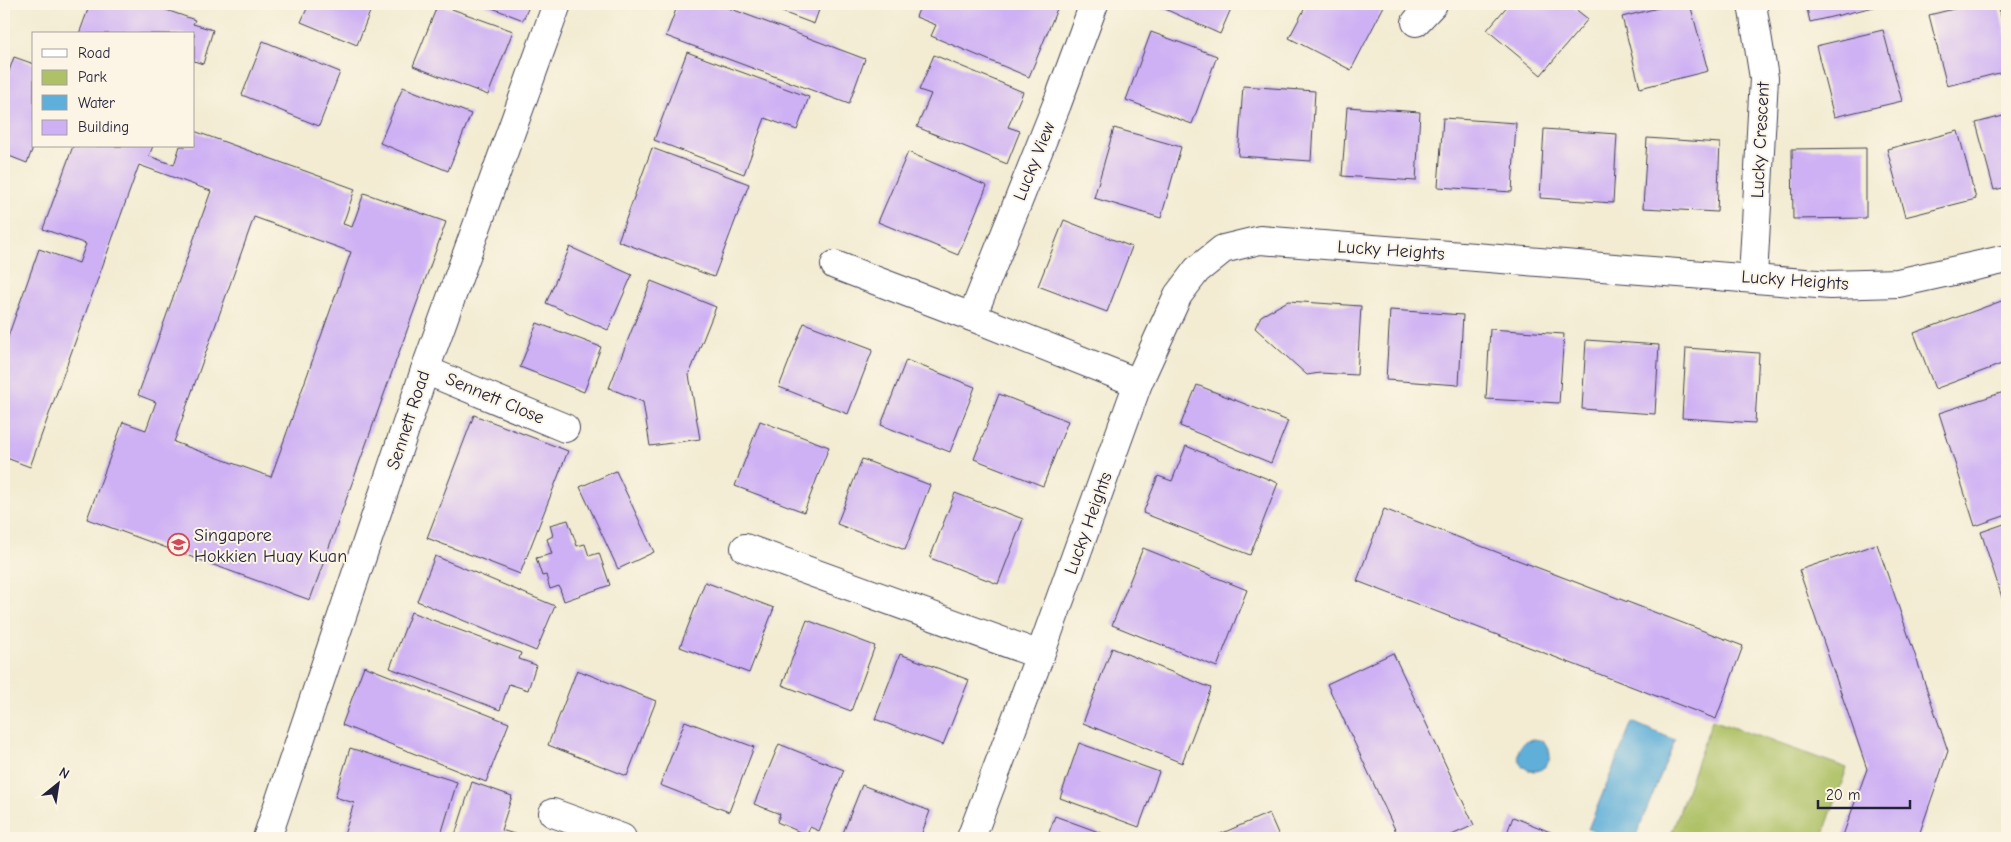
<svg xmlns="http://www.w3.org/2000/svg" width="2011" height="842" font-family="'Comic Neue',sans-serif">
<rect width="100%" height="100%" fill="#fcf5e5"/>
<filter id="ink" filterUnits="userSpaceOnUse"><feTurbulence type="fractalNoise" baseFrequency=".02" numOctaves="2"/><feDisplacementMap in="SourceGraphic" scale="10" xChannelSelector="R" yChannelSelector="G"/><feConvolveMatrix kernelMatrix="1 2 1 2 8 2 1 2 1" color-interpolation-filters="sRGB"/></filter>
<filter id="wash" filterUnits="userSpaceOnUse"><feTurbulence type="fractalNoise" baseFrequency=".0096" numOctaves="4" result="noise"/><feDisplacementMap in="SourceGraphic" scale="20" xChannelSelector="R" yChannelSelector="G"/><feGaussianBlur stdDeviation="1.12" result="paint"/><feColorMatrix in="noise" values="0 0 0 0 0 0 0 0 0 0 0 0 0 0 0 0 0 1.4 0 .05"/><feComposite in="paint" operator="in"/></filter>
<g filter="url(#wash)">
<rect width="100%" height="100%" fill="#f3ecd3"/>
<path fill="#aec166" stroke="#687250" d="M1712,720l135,48 -25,70h-152z"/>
<g fill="#5eafd9" stroke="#40688a">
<path d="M1632,722l43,18 -40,98h-23l-24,-9z"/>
<circle cx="1534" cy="755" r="16"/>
</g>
<g id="blocks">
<g fill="#ceb0f4" fill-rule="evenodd">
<path d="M90,4h59l46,16 -2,4 20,6 -10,34 -9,-3v-27h-115z"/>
<path d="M309,4h64l-16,41 -56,-23z"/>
<path d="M438,4l75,27 -25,64 -75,-29z"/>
<path d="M482,4h48l-7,16z"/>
<path d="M678,4h40l147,55 -16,45 -183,-68z"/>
<path d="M761,4h60l-7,20z"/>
<path d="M921,4h138l-30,73 -98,-41 5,-11 -20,-8z"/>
<path d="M1154,4h79l-13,30z"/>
<path d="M1307,4h74l3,2 -33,64 -62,-32z"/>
<path d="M1509,4h60l19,15 -47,56 -54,-45z"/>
<path d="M1674,4h16l18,67 -68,17 -18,-71z"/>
<path d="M1806,4h72v2l-68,16z"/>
<path d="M1974,4h24l9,36v31l-60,15 -18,-71z"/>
<path d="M1883,30l19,71 -68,16 -18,-71z"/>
<path d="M1151,32l66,24 -25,68 -66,-24z"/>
<path d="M263,41l77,31 -21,54 -77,-31z"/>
<path d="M687,52l122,45 -12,33 -32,-12 -21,56 -90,-34z"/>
<path d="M934,55l89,37 -15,35 12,4 -13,33 -90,-37 14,-33 -12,-4z"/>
<path d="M14,57l20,7v81l-7,18 -23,-9v-69z"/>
<path d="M1243,86l72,5 -4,70 -73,-5z"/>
<path d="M403,87l68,27 -23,57 -68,-28z"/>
<path d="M1347,107l73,5 -4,69 -74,-5z"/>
<path d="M2007,115v72l-13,3 -18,-67z"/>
<path d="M1443,118l73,5 -4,69 -74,-5z"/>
<path d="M1114,128l67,19 -20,71 -67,-20z"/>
<path d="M1544,129l73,5 -4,69 -73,-5z"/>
<path d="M194,131l161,58 -12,35 9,3 12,-34 82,29 -136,378 -223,-81 36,-97 23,8 10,-28 -18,-7 73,-204 -72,-26 -109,302 -26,-10v-109l35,-99 40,14 7,-19 -43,-15 30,-83h80l-4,10 25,9 6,-19h14zM254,217l97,35 -80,225 -97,-35z"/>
<path d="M1958,131l18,68 -71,18 -18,-68z"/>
<path d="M1647,138l73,5 -3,69 -74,-4z"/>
<path d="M652,148l97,36 -35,93 -96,-36z"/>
<path d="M1866,148v70l-73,1 -1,-70z"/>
<path d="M908,152l79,34 -29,69 -80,-33z"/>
<path d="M1064,220l68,27 -25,65 -69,-26z"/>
<path d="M570,247l62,28 -24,55 -62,-27z"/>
<path d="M651,281l65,26 -27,68 11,64 -50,7 -7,-44 -34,-14z"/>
<path d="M2007,299v63l-72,27 -21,-56z"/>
<path d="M1288,301l73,5 -4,69 -37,-2 -13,2 -52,-47 6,-12z"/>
<path d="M1390,310l73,5 -4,70 -73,-5z"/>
<path d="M537,323l64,24 -17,45 -64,-25z"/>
<path d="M804,323l69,26 -25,65 -69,-27z"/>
<path d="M1490,329l74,5 -5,69 -73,-4z"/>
<path d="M1586,340l73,5 -4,69 -73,-5z"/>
<path d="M1686,348l73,5 -4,70 -73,-5z"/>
<path d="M906,360l69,27 -25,65 -69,-27z"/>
<path d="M1197,385l91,36 -17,42 -91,-37z"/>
<path d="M2007,391v124l-32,11 -36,-113z"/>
<path d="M999,394l69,27 -25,65 -69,-27z"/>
<path d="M474,415l94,36 -48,123 -93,-36z"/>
<path d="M760,421l69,26 -25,65 -69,-26z"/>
<path d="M1186,446l92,37 -28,72 -107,-42 15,-37 14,5z"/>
<path d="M862,459l68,26 -25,65 -68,-26z"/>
<path d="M616,471l38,81 -36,17 -38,-82z"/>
<path d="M955,493l68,26 -25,65 -68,-26z"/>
<path d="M1384,509l359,137 -27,73 -359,-138z"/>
<path d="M568,520l9,26 8,-2 4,12 10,-3 11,32 -46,16 -5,-15 -9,3 -4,-14 -4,1 -6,-18 16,-4 -5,-15 6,-3 -3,-11z"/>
<path d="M2007,523v90l-26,-81z"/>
<path d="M1877,544l71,207 -30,87h-76l25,-69 -68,-199z"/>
<path d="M1143,548l104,42 -30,77 -105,-42z"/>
<path d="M435,556l120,50 -19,45 -119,-50z"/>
<path d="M705,582l69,26 -25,65 -69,-26z"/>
<path d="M411,612l110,41 -2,6 17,6 -8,25 -19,-6 -9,26 -110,-42z"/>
<path d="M807,620l68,26 -24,65 -69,-26z"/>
<path d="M1112,648l99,40 -29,75 -99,-40z"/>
<path d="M1393,653l81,172 -29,13h-46l-72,-154z"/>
<path d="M900,654l69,26 -26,65 -68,-26z"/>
<path d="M364,666l145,57 -23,59 -144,-57z"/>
<path d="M577,670l79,31 -29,75 -79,-31z"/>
<path d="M685,721l69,26 -25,65 -69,-27z"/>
<path d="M1079,743l80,29 -20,55 -79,-29z"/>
<path d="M779,744l65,26 -25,61 -9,-4 -3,8 -30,-13 3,-8 -26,-10z"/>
<path d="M350,748l107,34 -17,56h-97l11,-35 -19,-6z"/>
<path d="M472,782l40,14 -11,34 27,8h-74z"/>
<path d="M862,785l68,26 -10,27h-79z"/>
<path d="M1269,813l11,25h-69z"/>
<path d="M1055,816l60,22h-68z"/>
<path d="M1513,817l52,21h-60z"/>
</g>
</g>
</g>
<g filter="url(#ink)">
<use href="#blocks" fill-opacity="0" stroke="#414052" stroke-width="1"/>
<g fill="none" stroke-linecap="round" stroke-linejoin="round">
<defs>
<g id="minor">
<path d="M1752,4l12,74 -11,199"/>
<path d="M1416,22l17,-18"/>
<path d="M835,265l137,52 166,66"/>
<path d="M972,317l85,-213 37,-100"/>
<path d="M425,370l140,58"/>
<path d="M745,548l295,107"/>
<path d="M553,813l69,25"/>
<path d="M267,838l158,-468 132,-366"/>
<path d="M971,838l69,-183 98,-272 40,-88 19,-25 26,-21 37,-9 570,45 68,-2 109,-24"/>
</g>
</defs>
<use href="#minor" stroke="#414052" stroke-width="30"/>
<use href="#minor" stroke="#fff" stroke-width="28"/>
</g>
</g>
<defs>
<symbol id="school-ring" viewBox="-11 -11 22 22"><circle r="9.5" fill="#fcf5e5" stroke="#d1495b" stroke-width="1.5"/><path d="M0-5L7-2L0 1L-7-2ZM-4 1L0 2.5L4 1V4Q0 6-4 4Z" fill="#d1495b"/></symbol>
</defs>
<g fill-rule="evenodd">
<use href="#school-ring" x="166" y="532" width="25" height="25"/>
</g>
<g text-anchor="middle" stroke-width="4" stroke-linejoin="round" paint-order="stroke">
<g font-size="18" fill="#22223b" stroke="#fcf5e5">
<text transform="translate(1760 140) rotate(-87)" y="6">Lucky Crescent</text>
<text transform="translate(1034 161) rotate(-68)" y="6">Lucky View</text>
<text transform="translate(1391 250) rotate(4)" y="6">Lucky Heights</text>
<text transform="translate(1795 280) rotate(4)" y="6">Lucky Heights</text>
<text transform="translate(495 398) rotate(23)" y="6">Sennett Close</text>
<text transform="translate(408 420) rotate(-72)" y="6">Sennett Road</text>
<text transform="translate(1088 523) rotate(-70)" y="6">Lucky Heights</text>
</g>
<g font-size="18" fill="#22223b" stroke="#fcf5e5" text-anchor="start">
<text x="194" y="541">Singapore<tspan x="194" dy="21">Hokkien Huay Kuan</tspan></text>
</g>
</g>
<rect width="2011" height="842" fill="none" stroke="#fcf5e5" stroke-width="20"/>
<rect x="32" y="32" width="162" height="115" fill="#fcf5e5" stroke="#a5a1a1"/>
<rect x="42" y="49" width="25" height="8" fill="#ffffff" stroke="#a5a1a1"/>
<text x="78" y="58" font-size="15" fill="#22223b">Road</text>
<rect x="42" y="70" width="25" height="15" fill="#aec166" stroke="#a5a1a1"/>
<text x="78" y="82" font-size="15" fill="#22223b">Park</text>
<rect x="42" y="95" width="25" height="15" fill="#5eafd9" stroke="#a5a1a1"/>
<text x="78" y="108" font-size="15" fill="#22223b">Water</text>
<rect x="42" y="120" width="25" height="15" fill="#ceb0f4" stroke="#a5a1a1"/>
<text x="78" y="132" font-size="15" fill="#22223b">Building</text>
<g transform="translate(58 784) rotate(30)" stroke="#fcf5e5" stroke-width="4" paint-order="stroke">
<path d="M0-4L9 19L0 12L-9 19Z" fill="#22223b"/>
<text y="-8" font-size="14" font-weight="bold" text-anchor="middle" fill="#22223b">N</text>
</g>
<path d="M1818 800v8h92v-8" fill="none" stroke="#22223b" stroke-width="2.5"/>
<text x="1826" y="800" font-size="15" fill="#22223b" stroke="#fcf5e5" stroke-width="4" paint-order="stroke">20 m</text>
</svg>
